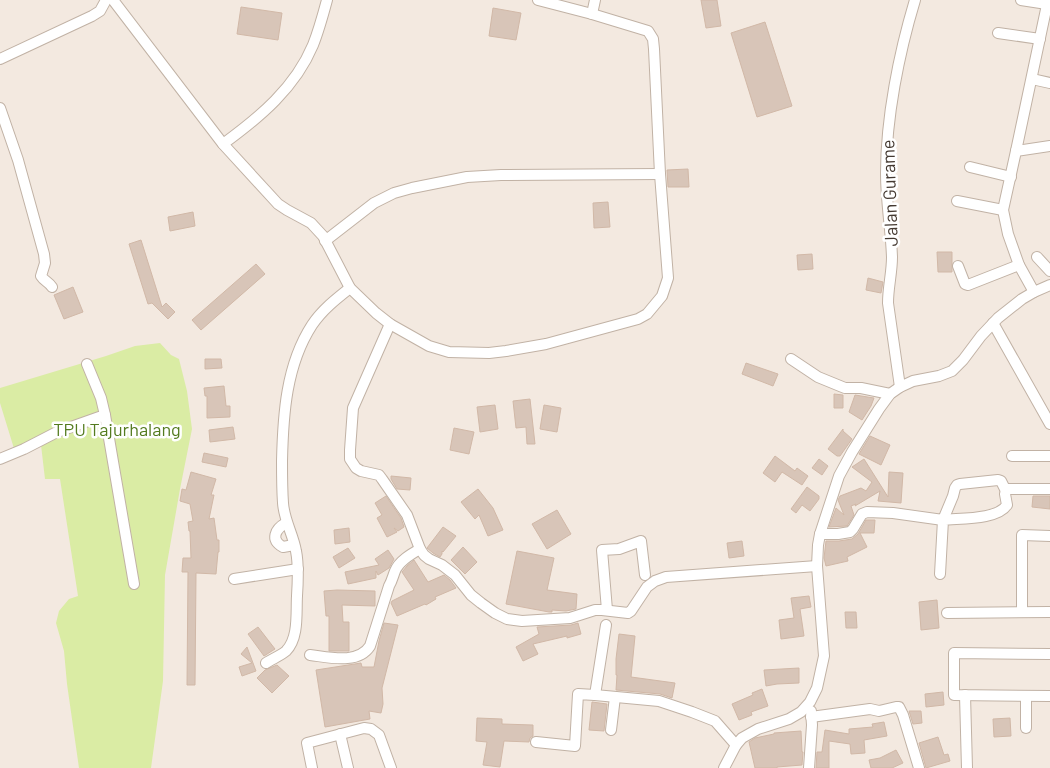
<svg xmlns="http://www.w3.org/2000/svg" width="1050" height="768" font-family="Barlow,sans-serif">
<rect width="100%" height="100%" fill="#f3e9e0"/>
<path fill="#daeca4" d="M160,343l11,12 8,4 8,32 5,38 -12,60 -15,86 -2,106 -12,87h-72l-12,-84 -3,-33 -8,-28 3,-12 10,-12 9,-3 -18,-117h-15l-4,-34 -25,10 -16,-52v-15l106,-32 29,-10z"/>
<g fill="#d8c5b8" stroke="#d1b8a7">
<path d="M701,0h16l4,26 -15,2z"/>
<path d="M241,7l41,6 -4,27 -41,-6z"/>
<path d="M493,8l28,5 -5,27 -27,-4z"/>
<path d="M765,22l27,84 -35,11 -26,-84z"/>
<path d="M688,169l1,18h-21l-1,-17z"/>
<path d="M608,202l2,25 -16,1 -1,-25z"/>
<path d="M193,212l2,14 -25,5 -2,-14z"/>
<path d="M141,240l21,67 4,-4 9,9 -7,7 -16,-16 -4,1 -19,-60z"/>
<path d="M937,252h15v20h-14z"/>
<path d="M812,254l1,15 -15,1 -1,-15z"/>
<path d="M256,264l9,10 -64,56 -9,-10z"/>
<path d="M868,278l15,4 -2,11 -15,-3z"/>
<path d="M73,287l10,25 -19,7 -10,-24z"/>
<path d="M205,359h16l1,9 -17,1z"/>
<path d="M746,363l32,11 -5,12 -31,-12z"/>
<path d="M224,386l2,20h4v11l-23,1v-22h-2l-1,-8z"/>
<path d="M834,394l9,1v13h-9z"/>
<path d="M855,395l19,3 -3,8 -9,14 -13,-8z"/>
<path d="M530,399l5,45h-8l-1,-17 -10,1 -3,-27z"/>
<path d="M495,405l3,24 -18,3 -3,-25z"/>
<path d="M544,405l17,3 -4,24 -17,-3z"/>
<path d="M233,427l2,12 -25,3 -1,-12z"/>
<path d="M454,428l20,4 -5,22 -19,-4z"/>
<path d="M843,429v2l9,8 -12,17h-3l-9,-7z"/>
<path d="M870,436l20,9 -9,20 -22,-11z"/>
<path d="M204,453l24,5 -2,9 -24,-5z"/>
<path d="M775,456l20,15 2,-3 11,8 -6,9 -20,-13 -7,10 -12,-9z"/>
<path d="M819,459l9,7 -6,9 -10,-7z"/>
<path d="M864,459l24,38 1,-25 14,1 -2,30 -23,-2 2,-10 -25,15 1,-2 -5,2 3,9 -7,11 -18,1 7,-19 8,7 -6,-15 2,-4 21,-8 5,3 6,-9 -20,-15z"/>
<path d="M191,472l25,7 -5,16h3l-5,24 5,-1 3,22h2v12h-1l-2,22 -20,-1 -1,112h-8l1,-113h-6l1,-14h8l-1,-27h-1l-1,-9 5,-1 -3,-17 -10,-3 2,-12 4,1z"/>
<path d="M391,476l20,2 -1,12 -13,-1 -6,-10z"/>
<path d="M807,487l12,9v3l-9,12 -8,-6 -6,8 -5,-4z"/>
<path d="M478,489l15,19 10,22 -15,6 -9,-21 -4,4 -14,-17z"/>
<path d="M386,496l15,22 3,9 -6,4 -4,-3 3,4 -10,5 -10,-19 5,-3 -7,-12z"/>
<path d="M1033,496h17v13l-18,-2z"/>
<path d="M557,510l14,24 -24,15 -15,-25z"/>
<path d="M866,520h9l-1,13h-14l7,14 -20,10 1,4 -22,5 -2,-8 2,-17h13l13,-2 6,-5z"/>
<path d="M443,527l13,9 -13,16 -1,-1v3l-2,3 -7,-4 -6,-5z"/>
<path d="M349,528l1,14 -15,2 -1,-14z"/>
<path d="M742,541l2,15 -15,2 -2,-15z"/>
<path d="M463,547l14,15 -12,12 -14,-14z"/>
<path d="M348,548l7,10 -16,10 -6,-11z"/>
<path d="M388,550l6,9 -5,9 -11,7 -2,-4v7l-28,6 -3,-12 34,-7 -4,-6z"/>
<path d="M517,551l37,7 -7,32 30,4 -1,15 -10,2 -14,-1v2h-3l-43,-8z"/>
<path d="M414,560l14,22 16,-7 6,5 6,8 -21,9 1,2 -10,6 -1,-1 -28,12 -6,-13 1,-2 22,-11 -12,-18 5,-6z"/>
<path d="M337,590l38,1v15l-33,-1 1,17h6v29h-20v-35h-3l-2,-25z"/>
<path d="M809,596l2,11 -11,2 4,27 -23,3 -2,-19 15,-2 -3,-20z"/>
<path d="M937,600l2,28 -18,2 -2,-28z"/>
<path d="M845,612h11l1,16h-11z"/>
<path d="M384,623l14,2 -16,63 1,16 -2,9 -12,-2 1,8 -45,8 -9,-57 45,-7 1,4h12l5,-26z"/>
<path d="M578,623l3,11 -14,4v-2l-34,8 5,10 -15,7 -7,-14 23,-13 -2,-7 34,-2z"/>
<path d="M258,627l17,22 -11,7 -16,-22z"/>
<path d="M619,634l16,2 -4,41 44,6 -3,15 -12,-4 -44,-4 1,-15h-1v-16z"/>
<path d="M247,647l9,24 -14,5 -3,-9 13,-4 -11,-9z"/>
<path d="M277,665l12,11 -17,17 -15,-15 8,-8z"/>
<path d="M799,668v15l-22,1 -11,2 -2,-16z"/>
<path d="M762,689l6,17 -17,6 1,3 -13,5 -7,-16 21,-9 -1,-2z"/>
<path d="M943,692l1,13 -18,2 -1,-13z"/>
<path d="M592,702l15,2 -3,27 -15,-1z"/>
<path d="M909,711h12l1,12 -9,1z"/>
<path d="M477,718l25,1v5l31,1v11l-3,2 -1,4 -25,-1 -4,26 -17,-2 4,-23 -11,-1z"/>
<path d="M1010,718l1,18 -17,1 -1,-18z"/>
<path d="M884,722l3,14 -23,4 1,13 -14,1 -1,-10 -21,-3v27h-13l1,-16h5l3,-22 24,4v-5l24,-2 -1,-3z"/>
<path d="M801,731l1,21h1l-1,13 -25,2v1h-22l-6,-26 6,-4 19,-4v-1z"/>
<path d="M938,737l6,18 4,-1 2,7 -24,7 -7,-25z"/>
<path d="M896,750l7,13 -11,5h-21l-2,-8 11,-2z"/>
</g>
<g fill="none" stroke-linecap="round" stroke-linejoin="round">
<defs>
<g id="minor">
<path d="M113,0l110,144 55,60 9,6 24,13 12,13 27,52 26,25 14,11 39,22 20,6 40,1 17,-2 40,-7 92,-25 9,-5 15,-18 6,-18 -8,-104 -6,-125 -1,-10 -5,-8 -56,-17 -54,-14"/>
<path d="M1021,0l26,4"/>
<path d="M592,14l3,-14"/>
<path d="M998,33l42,6"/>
<path d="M0,59l92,-43 8,-5 6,-11"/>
<path d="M1032,79l18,4"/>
<path d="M0,108l18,52 26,94 1,9 -4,13c3,5 8,6 11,11"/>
<path d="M223,144c37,-27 72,-56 90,-99 6,-15 10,-30 14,-45"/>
<path d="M1016,151l32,-151"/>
<path d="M970,167l41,10"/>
<path d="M957,201l46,9"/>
<path d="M325,241l49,-38 20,-10 18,-5 55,-11 34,-2 159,-1"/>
<path d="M1037,257l13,14"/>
<path d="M958,266l7,18 3,1 51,-20"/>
<path d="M1034,292l-15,-27 -11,-31 -5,-24 13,-59 34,-5"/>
<path d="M993,323l57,101"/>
<path d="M390,324l-37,84 -3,42v9l6,9 5,3 18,4 3,4 25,36 13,34 4,6 5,4 13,6 13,10 16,20 10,8 14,10 12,6 15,2 48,-3 25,-8h7l26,3 3,-2 16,-24 8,-6 11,-4 151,-11"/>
<path d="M791,359l27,18 22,9 5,2h16l29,6"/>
<path d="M900,387l-12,-84c0,-16 4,-30 4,-46 -1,-28 -6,-55 -6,-84 0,-55 13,-120 29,-173"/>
<path d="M105,415l29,169"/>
<path d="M1012,456h38"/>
<path d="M0,459l24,-10 33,-17 48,-17 -4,-17 -14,-34"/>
<path d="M286,523c-11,6 -16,17 -3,24l11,-2"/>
<path d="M820,534h18l12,-2 3,-3 9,-15 5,-2 26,1 50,7 10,-24 2,-8 2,-3 3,-1 38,-4 3,1 5,10"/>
<path d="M940,574l3,-54c17,-2 54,0 64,-15l-2,-11 1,-3 2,-2h42"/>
<path d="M234,579l64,-10"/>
<path d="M607,610l-5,-60 17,-1 22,-8 4,34"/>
<path d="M1022,612v-77l28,1"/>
<path d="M947,613l103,-1"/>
<path d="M606,625l-11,70 64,6 33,11 23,9 21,24"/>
<path d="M1050,654l-96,-1v42l96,1"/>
<path d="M310,655c18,2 48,10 60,-9l19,-60c3,-5 4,-10 6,-15 4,-10 16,-17 25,-22"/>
<path d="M266,663c6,-4 14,-7 20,-12 13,-13 10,-38 11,-55 1,-15 2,-30 -1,-45 -3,-17 -12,-31 -13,-48 -1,-14 -1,-28 -1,-42 1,-46 4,-96 30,-136 10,-15 24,-26 38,-37"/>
<path d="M965,695l2,73"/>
<path d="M811,717l59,-8 9,2 17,-4h3l4,8 16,53"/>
<path d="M1026,728v-32"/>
<path d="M611,730l4,-33"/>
<path d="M340,734l8,34"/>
<path d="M536,742l39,4 3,-52 17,1"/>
<path d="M312,768l-5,-25 57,-15 7,1 8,6 12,33"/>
<path d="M724,768l12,-23 6,-7 16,-9 31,-10 12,-7 9,-10 7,-14 7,-32 -7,-90 1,-21 2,-11 19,-58 13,-24 27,-43 11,-15 10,-7 13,-6 26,-5 13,-5 11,-11 18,-24 17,-18 24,-19 12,-7 16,-7"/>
<path d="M809,768l3,-43 -1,-14"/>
</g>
</defs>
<use href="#minor" stroke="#c1b2a5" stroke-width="12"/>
<use href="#minor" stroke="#fff" stroke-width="10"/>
</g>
<g text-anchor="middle" stroke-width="5" stroke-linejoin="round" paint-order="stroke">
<g font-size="18" fill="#443931" stroke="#fff">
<text transform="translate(890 193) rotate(-92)" y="6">Jalan Gurame</text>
</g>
<g font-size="18" fill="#547b1f" stroke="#fff">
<text x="117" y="436">TPU Tajurhalang</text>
</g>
</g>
</svg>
